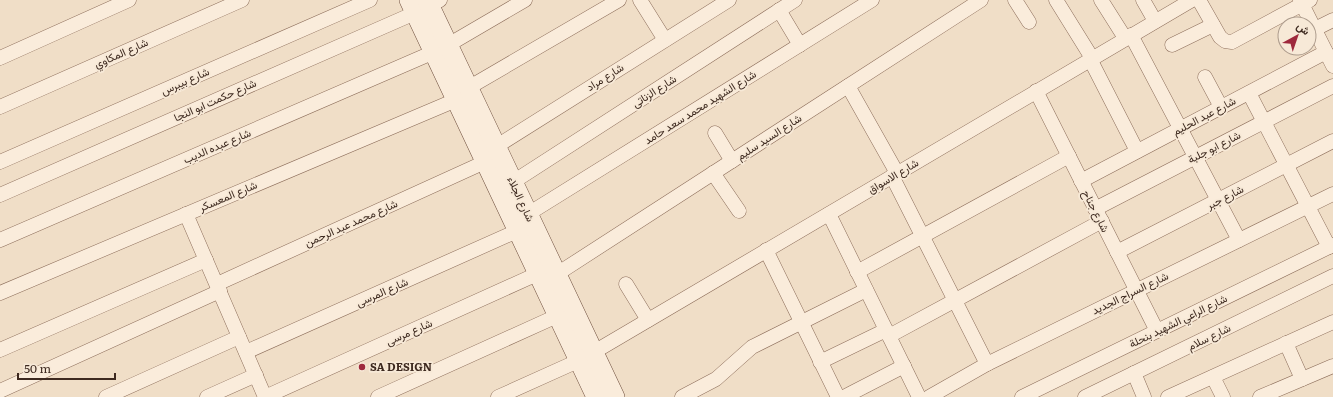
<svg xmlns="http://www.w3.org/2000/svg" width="1333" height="397" font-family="Literata,Vazirmatn,serif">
<rect width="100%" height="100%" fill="#f0dec7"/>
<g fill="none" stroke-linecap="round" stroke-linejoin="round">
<defs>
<g id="minor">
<path d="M640,0l25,40"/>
<path d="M1015,0l14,22"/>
<path d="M1056,0l36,58"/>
<path d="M1101,0l24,38"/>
<path d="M1143,0l12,21"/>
<path d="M1199,0l21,37 5,4 7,1 78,-42"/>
<path d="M1300,0l33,66"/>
<path d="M779,10l21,35"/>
<path d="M1315,29l18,-9"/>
<path d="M1131,35l108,205"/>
<path d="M448,45l77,-45"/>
<path d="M1172,45l41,-20"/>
<path d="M0,58l129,-58"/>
<path d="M1090,59l47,92"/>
<path d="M1205,77l16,30"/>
<path d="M848,86l49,87"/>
<path d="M468,88l151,-88"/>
<path d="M1036,91l121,240"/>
<path d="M1249,93l80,154"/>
<path d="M0,107l242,-107"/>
<path d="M715,133l17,28"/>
<path d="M489,151l240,-151"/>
<path d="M0,162l370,-162"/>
<path d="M713,173l26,38"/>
<path d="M892,176l95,188"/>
<path d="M1081,181l245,-129"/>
<path d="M513,182l282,-182"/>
<path d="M0,195l415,-182 25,-13"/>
<path d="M1095,209l238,-123"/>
<path d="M186,214l79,183"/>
<path d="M528,214l344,-214"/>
<path d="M829,214l90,183"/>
<path d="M0,240l434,-188"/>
<path d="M766,250l72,147"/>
<path d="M1117,252l216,-111"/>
<path d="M857,272l212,-116"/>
<path d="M557,274l424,-274"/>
<path d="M217,284l268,-122"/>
<path d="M626,284l22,36"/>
<path d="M0,293l456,-193"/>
<path d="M889,336l213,-115"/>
<path d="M1286,343l16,36"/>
<path d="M0,350l206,-90"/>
<path d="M246,352l271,-121"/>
<path d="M594,352l598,-352"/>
<path d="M820,362l66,-32"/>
<path d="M1134,373l10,24"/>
<path d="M1213,377l10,20"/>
<path d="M0,391l220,-100"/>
<path d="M106,397l133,-60"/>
<path d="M207,397l49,-22"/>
<path d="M265,397l281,-127"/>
<path d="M378,397l179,-81"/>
<path d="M498,397l80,-36"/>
<path d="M682,397l34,-18 36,-32 114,-57"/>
<path d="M844,397l60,-31"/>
<path d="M929,397l58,-33 346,-170"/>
<path d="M1022,397l311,-152"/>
<path d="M1085,397l248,-121"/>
<path d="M1168,397l165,-75"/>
<path d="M1260,397l73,-31"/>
</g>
<g id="secondary">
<path d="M409,0l187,397"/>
<path d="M427,0l188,397"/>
</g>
</defs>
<use href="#minor" stroke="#8d6e5b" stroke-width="15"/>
<use href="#secondary" stroke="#6f4f3e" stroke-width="20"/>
<use href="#minor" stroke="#faecdb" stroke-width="14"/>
<use href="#secondary" stroke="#faecdb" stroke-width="19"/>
</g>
<circle fill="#9e293c" stroke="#f7e9d7" stroke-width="1.5" cx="362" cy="367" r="4"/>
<g text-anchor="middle" stroke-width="3.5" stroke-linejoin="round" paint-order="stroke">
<g font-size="11" fill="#3d291f" stroke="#f7e9d7">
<text transform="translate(121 53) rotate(-24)" y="4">شارع المكاوي</text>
<text transform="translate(605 77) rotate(-32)" y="4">شارع مراد</text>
<text transform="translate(185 81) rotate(-24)" y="4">شارع بيبرس</text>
<text transform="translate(654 91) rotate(-33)" y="4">شارع الزناتى</text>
<text transform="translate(215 100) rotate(-24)" y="4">شارع حكمت ابو النجا</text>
<text transform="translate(700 107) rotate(-32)" y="4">شارع الشهيد محمد سعد حامد</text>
<text transform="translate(1204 116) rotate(-28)" y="4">شارع عبد الحليم</text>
<text transform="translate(769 137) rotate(-33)" y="4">شارع السيد سليم</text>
<text transform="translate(217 146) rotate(-23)" y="4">شارع عبده الديب</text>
<text transform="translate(1214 147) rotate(-27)" y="4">شارع ابو جلبة</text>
<text transform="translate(893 176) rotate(-31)" y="4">شارع الاسواق</text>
<text transform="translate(228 196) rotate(-23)" y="4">شارع المعسكر</text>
<text transform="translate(1225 197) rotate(-27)" y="4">شارع جبر</text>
<text transform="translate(521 199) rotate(65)" y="4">شارع الجلاء</text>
<text transform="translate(1096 211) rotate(63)" y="4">شارع جناح</text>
<text transform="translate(351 223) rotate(-24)" y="4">شارع محمد عبد الرحمن</text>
<text transform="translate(382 292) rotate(-24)" y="4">شارع المرسى</text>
<text transform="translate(1130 293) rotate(-26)" y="4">شارع السراج الجديد</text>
<text transform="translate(1178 321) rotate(-26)" y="4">شارع الراعي الشهيد بنحلة</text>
<text transform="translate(409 332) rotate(-24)" y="4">شارع مرسى</text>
<text transform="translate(1209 337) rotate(-26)" y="4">شارع سلام</text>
</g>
<g font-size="11" font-weight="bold" fill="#3d291f" stroke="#f7e9d7" text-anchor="start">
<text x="370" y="371">SA DESIGN</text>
</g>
</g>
<g transform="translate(1297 36) rotate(40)"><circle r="19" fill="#f7e9d7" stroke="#ad9c8d"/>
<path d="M0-3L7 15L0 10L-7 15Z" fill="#9e293c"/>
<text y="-6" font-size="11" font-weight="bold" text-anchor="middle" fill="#3d291f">ش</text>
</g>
<path d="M18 373v6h97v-6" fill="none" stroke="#3d291f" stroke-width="2"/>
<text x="24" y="373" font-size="12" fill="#3d291f" stroke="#f7e9d7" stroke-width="3" paint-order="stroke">50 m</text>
</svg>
